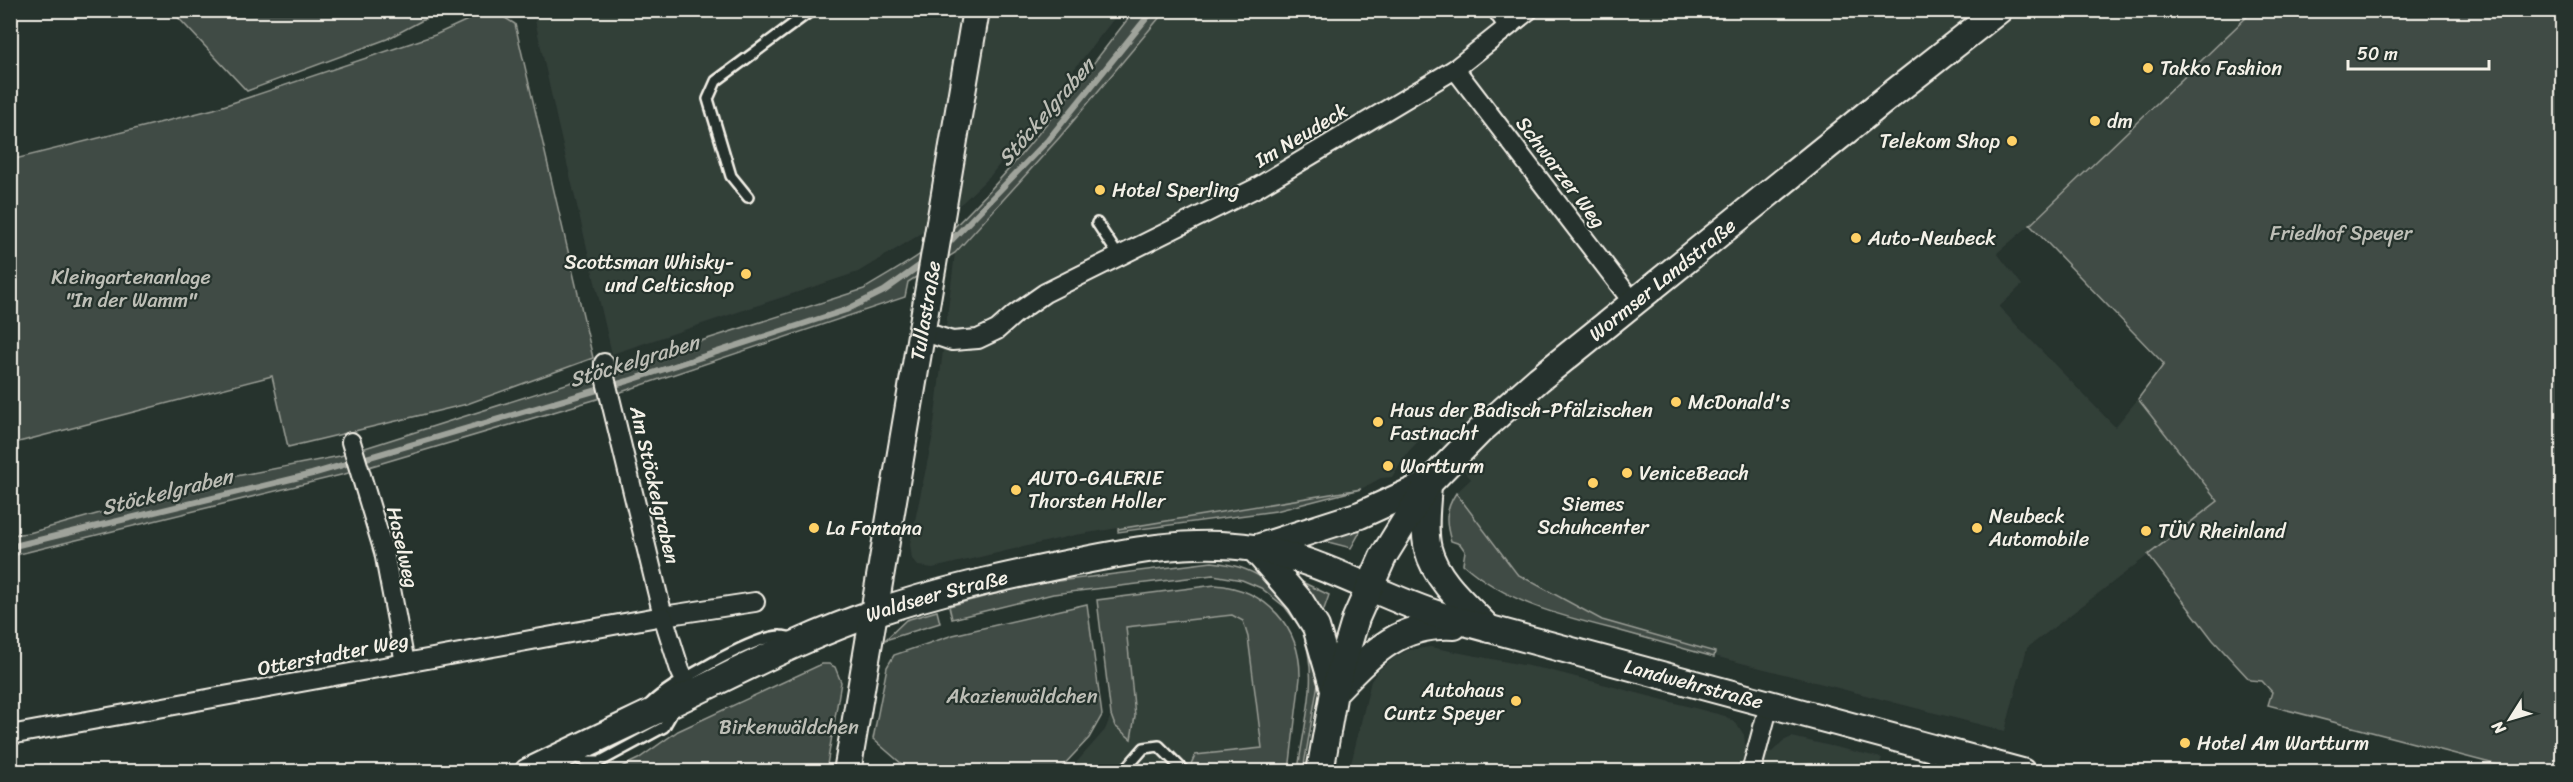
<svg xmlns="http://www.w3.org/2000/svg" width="2573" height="782" font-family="Sriracha,sans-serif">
<rect width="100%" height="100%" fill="#26332d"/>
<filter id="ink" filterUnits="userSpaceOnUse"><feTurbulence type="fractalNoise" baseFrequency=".0167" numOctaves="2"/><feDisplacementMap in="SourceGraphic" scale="12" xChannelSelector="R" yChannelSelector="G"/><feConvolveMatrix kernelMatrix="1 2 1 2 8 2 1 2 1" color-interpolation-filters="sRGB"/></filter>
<g filter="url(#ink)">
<g fill="#333f39">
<path d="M2237,10l8,10 -215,205 -33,28 25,32 -23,22 116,120 23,-28 81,102 -192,147 -22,83 -431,-111 -58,-21 -38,-22 -15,-13 2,-13 -5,-7 -9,-3 -4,-13 -1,-13 10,-22 15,-14 -42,-49 -21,22 -16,25 -11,1 -20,11 -286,46 -142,33 -15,-2 -6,-7 -2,-15 22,-104 23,-187 104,-115 106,-127z"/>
<path d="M533,11h587l-129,164 -28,27 -47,35 -58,35 -246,82 -54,-229z"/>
<path d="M1215,585l24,4 25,12 14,12 16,27 7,24 -1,14 -11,93 -221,1 37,-42 6,-15 -14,-115z"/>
<path d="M1430,647l119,23 176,46 12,8 7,11 1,10 27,7 11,-11 9,-4 90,21 -5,14h-528l22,-91 7,-10 17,-14 14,-7z"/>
</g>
<g fill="#414b45" stroke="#9a9e96" stroke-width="1.5">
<path d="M2254,10l308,1v760h-41l-253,-66 4,-13 -10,-11 -12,-1 -37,-40 -65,-85 70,-54 -80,-102 26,-35 -134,-139z"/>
<path d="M172,11h268l-53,28 -140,52z"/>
<path d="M487,11h7l21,13 78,334 -126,46 -179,43 -16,-71 -261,68v-284l203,-51 221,-74z"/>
<path d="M1134,11h31l-106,127 -104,115 -47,29 -3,15 -284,95 -276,82 -334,82 -1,-21 19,-2 192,-54 119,-23 524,-167c28,-17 59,-34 84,-56 70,-66 127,-147 186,-222z"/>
<path d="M1361,489l-85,22 -158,21v-3z"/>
<path d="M1456,493l61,81 85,46 113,32 -1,5c-32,-9 -65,-18 -97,-27 -56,-14 -110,-27 -154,-66l2,-13 -5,-7 -9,-3c-6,-19 -6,-31 5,-48z"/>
<path d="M1356,527l4,5 -9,16 -27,-7 2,-7z"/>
<path d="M1212,562c52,5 64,27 96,64l-6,4 -17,-23 -24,-19 -19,-8 -29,-5 -160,19 -101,25 -3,-13 85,-22z"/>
<path d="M1302,582l27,13 -7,20 -21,-29z"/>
<path d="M1215,585c51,4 86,42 85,93l-11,93h-90l-8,-7 4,-9 67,-7 -14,-111 -5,-16 -11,-6 -106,12 9,89 -4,23 -16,-13 -4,-11 -14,-115z"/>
<path d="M1087,604l15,111 -13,23 -31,33h-148l-37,-32 14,-72 7,-12 59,-20z"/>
<path d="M937,611l3,12 -55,17 21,-20z"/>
<path d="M1313,637l6,41 -16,93 -5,1c4,-43 21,-89 7,-131z"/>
<path d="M822,664h7l6,3 6,15 -15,89h-213l25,-12 40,-28z"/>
</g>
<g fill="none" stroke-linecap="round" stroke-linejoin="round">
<g stroke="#9fa39b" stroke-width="6">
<path d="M944,248l104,-108 105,-130"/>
<path d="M10,547l302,-73 316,-93 218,-71 38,-19 42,-30"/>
</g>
<defs>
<g id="lane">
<path d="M748,197l-17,-21 -23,-77 8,-18 96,-71"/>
<path d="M1097,223l21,32"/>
<path d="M650,704c18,-19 106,-69 131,-68 4,0 9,2 13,2"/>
<path d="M572,757l16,5h11l65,-35 11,-19"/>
<path d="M1123,772l21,-24 15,-2 26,26"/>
</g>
<g id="street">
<path d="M1497,10l11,16"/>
<path d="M1455,69l177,232"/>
<path d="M922,331l30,10 26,-2 19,-9 18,-16 30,-21 211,-105 199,-119 74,-59"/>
<path d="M604,363v10l59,243 92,-14"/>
<path d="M351,442l33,110 21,111"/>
<path d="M10,735l653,-119 17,54 11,24"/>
<path d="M1751,772l18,-67"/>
</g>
<g id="secondary">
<path d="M1428,484c-1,20 -5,45 0,65 8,32 39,57 61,80"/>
<path d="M1257,548l103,-33 68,-31"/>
<path d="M1255,549l45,52 16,26 18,62"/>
<path d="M1336,690c36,-37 63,-67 118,-64"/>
<path id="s1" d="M528,772c55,-27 111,-53 167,-80 60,-29 119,-59 182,-80 61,-21 122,-34 184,-47 62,-13 130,-27 193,-17 67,11 124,48 188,68l580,156"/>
<path id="s2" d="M847,772l129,-762"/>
<path id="s3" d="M1320,772l14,-80 22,-74 27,-61 45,-73 52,-53 59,-52 343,-277 117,-92"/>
</g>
</defs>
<use href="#lane" stroke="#f4f1e8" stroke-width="14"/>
<use href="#street" stroke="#f4f1e8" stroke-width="22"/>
<use href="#secondary" stroke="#f4f1e8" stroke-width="30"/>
<use href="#lane" stroke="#26332d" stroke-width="9"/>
<use href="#street" stroke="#26332d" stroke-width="18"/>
<use href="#secondary" stroke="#26332d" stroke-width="26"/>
</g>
</g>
<g fill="#ffd166" stroke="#26332d" stroke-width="2">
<circle cx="2148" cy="68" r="6"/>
<circle cx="2095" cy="121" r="6"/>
<circle cx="2012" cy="141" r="6"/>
<circle cx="1100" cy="190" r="6"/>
<circle cx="1856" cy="238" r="6"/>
<circle cx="746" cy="274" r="6"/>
<circle cx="1676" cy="402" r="6"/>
<circle cx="1378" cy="422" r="6"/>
<circle cx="1388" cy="466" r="6"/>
<circle cx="1627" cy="473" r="6"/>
<circle cx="1593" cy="483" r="6"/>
<circle cx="1016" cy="490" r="6"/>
<circle cx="814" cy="528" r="6"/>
<circle cx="1977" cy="528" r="6"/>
<circle cx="2146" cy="531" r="6"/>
<circle cx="1516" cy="701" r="6"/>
<circle cx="2185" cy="743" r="6"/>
</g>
<g text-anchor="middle" stroke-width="4.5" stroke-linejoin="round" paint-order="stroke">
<g font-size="20" fill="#f4f1e8" stroke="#26332d" text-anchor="start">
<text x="2160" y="75">Takko Fashion</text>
<text x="2107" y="128">dm</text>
<text x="2000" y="148" text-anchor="end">Telekom Shop</text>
<text x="1112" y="197">Hotel Sperling</text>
<text x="1868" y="245">Auto-Neubeck</text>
<text x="734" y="269" text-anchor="end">Scottsman Whisky-<tspan x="734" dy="23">und Celticshop</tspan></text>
<text x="1688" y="409">McDonald's</text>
<text x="1390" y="417">Haus der Badisch-Pfälzischen<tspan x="1390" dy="23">Fastnacht</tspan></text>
<text x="1400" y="473">Wartturm</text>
<text x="1639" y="480">VeniceBeach</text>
<text x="1028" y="485">AUTO-GALERIE<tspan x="1028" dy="23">Thorsten Holler</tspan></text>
<text x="1593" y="511" text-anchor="middle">Siemes<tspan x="1593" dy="23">Schuhcenter</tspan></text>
<text x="1989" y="523">Neubeck<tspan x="1989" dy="23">Automobile</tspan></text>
<text x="826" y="535">La Fontana</text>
<text x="2158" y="538">TÜV Rheinland</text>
<text x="1504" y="697" text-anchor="end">Autohaus<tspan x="1504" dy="23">Cuntz Speyer</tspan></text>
<text x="2197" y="750">Hotel Am Wartturm</text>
</g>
<g font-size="20" fill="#f4f1e8" stroke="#26332d">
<text transform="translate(1301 135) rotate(-31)" y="7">Im Neudeck</text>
<text transform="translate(1561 172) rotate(53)" y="7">Schwarzer Weg</text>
<text dy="7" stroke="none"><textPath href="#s3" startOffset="622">Wormser Landstraße</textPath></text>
<text dy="7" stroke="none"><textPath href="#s2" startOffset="468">Tullastraße</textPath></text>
<text transform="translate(655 485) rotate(77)" y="7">Am Stöckelgraben</text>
<text transform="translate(403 547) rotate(77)" y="7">Haselweg</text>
<text dy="7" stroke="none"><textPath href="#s1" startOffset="446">Waldseer Straße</textPath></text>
<text transform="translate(333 654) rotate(-11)" y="7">Otterstadter Weg</text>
<text dy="7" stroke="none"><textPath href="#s1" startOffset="1230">Landwehrstraße</textPath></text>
</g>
<g font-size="20" fill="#bebfb7" stroke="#26332d">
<text x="2341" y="240">Friedhof Speyer</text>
<text x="131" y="284">Kleingartenanlage<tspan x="131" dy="23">"In der Wamm"</tspan></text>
<text x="1022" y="703">Akazienwäldchen</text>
<text x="789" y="734">Birkenwäldchen</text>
</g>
<g font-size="21" font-style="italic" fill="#bcbdb5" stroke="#26332d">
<text transform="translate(1046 112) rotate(-49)" y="7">Stöckelgraben</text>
<text transform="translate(634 361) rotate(-17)" y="7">Stöckelgraben</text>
<text transform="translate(167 492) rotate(-14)" y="7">Stöckelgraben</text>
</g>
</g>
<rect width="2573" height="782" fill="none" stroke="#26332d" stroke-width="36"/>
<rect x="18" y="18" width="2537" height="746" fill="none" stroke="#f4f1e8" stroke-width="2" filter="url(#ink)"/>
<g transform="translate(2510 719) rotate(233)" stroke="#26332d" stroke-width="4.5" paint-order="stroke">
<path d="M0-4.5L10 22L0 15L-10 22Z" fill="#f4f1e8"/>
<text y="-9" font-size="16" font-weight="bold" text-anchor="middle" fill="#f4f1e8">N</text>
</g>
<path d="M2348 60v9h141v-9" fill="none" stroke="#f4f1e8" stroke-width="3"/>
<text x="2357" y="60" font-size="18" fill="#f4f1e8" stroke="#26332d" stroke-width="4.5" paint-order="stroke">50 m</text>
</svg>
